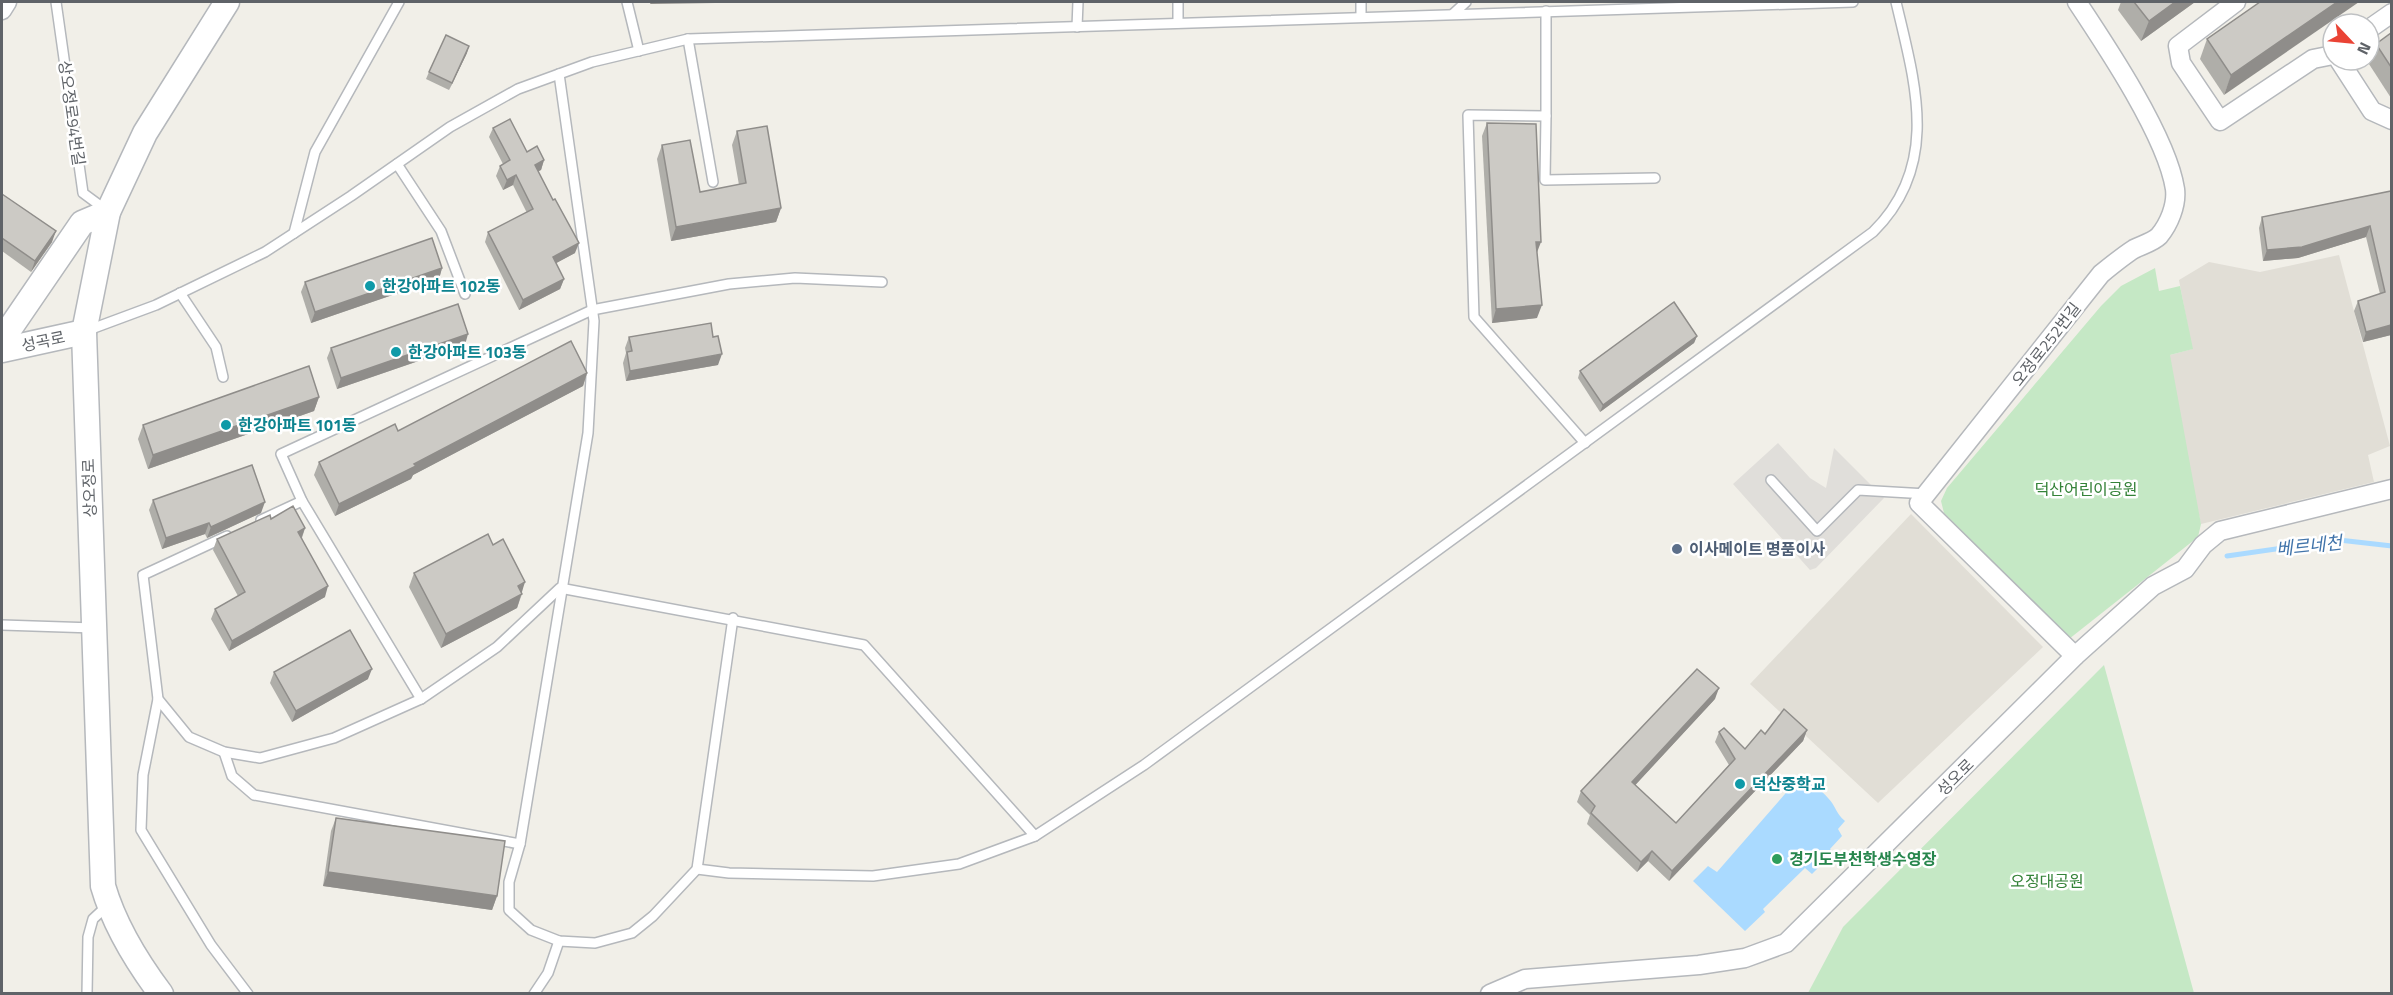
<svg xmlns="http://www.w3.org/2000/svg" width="2393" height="995" font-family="'Titillium Web','Noto Sans KR',sans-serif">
<rect width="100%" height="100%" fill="#f1efe8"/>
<path fill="#e0deda" d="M1778,443l32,35 16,10 8,-40 50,50 -68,70 -6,2 -77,-86z"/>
<g fill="#e1ded6">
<path d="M2339,255l51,191 -22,9 6,27 -173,42 -38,-167 29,-8 -13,-69 30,-18 51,10z"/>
<path d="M1911,514l132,133 -165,156 -128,-119z"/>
</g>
<g fill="#c5e8c5">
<path d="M2155,268l4,23 21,-5 13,63 -23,6 31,169 -3,13 -129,102 -125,-126 -3,-12 6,-13 154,-182 20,-20z"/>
<path d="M2104,665l90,328h-386l35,-66z"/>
</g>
<path fill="#aadaff" d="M1798,779l3,3 3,-2c9,6 18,10 24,18 8,8 8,16 17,23l-7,8 4,7 -12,13 3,4 -21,21 -7,-6 -42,41 2,3 -20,19 -52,-50 15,-15 9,6z"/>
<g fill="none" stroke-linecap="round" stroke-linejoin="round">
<path stroke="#aadaff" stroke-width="5" d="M2227,556l112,-16 53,6"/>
<defs>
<g id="service">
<path d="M56,2l27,191 23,17"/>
<path d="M627,2l12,49"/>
<path d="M1178,2v21"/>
<path d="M1546,11v105l-78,-1 6,202 111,126"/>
<path d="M1453,14l13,-12"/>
<path d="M1361,17v-15"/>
<path d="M1077,27l1,-25"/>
<path d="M688,39l25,143"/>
<path d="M559,74l35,247 -6,112 -68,411 -11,38v28l22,20 28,11 36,2 37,-10 21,-17 44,-47 36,-251"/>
<path d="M1546,116l-1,64 110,-2"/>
<path d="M397,164l44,67 24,63"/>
<path d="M294,233l21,-81 84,-150"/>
<path d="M180,293l36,54 7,30"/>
<path d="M86,331l70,-26 109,-53 86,-56 99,-69 68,-38 74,-27 96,-23 1165,-37"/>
<path d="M1771,480l46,51 41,-41 69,4"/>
<path d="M261,520l41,-19"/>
<path d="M227,536l-84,39 15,124 31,38 35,15 36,6 74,-20 87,-39 76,-52 63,-59 304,57 171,191"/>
<path d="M2,625l92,3"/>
<path d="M158,699l-15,76 -2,55 70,115 37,49"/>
<path d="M421,699l-119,-198 -21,-47 311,-144 137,-26 66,-6 87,4"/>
<path d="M224,752l8,24 22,19 266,49"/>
<path d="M697,869l32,4 144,3 86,-12 76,-28 109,-71 729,-533c68,-67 42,-149 23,-230"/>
<path d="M87,994l1,-57 5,-18 15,-14"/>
<path d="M534,994l14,-21 11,-32"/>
</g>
<g id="minor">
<path d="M2236,2l-58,44 3,17 39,58 93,-62 20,-4"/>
<path d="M2,10l5,-8"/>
<path d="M2369,29l23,-16"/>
<path d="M2339,60l33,51 20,9"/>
<path d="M2075,656l-156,-153 182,-229c11,-9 22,-18 33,-25 8,-4 19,-7 25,-13 10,-12 18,-31 16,-47 -8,-52 -68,-142 -98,-187"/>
<path d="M1490,994l35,-15 174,-14 46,-7 41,-15 289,-287 78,-70 32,-17 18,-24 17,-14 172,-42"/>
</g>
<g id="tertiary">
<path d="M2,340l80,-117 26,-11"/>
<path d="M2,350l82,-18"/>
<path d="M161,994c-24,-32 -47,-70 -58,-108l-19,-554 24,-120 37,-79 82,-131"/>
</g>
</defs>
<use href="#service" stroke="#b5b8bc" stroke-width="12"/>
<use href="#minor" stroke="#b5b8bc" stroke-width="21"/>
<use href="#tertiary" stroke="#b5b8bc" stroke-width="27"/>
<use href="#service" stroke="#fff" stroke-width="9"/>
<use href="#minor" stroke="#fff" stroke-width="18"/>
<use href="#tertiary" stroke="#fff" stroke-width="24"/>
</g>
<g fill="#afaea9">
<path d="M2121,2h74l-54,39 -23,-31z"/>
<path d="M2260,2l-36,93 -24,-36 7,-20z"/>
<path d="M2391,33v65l-22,-34 7,-20z"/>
<path d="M467,53l-18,37 -23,-11 3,-7z"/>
<path d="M1487,123l50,131v64l-45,5 -10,-187z"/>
<path d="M493,128l34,24 17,8 -3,10 -3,1 37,82 -19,10 8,16 -4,10 -41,21 -34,-68 3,-10 39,-19 -14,-28 -10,5 -7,-14 4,-10 3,-2 -14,-27z"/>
<path d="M737,131l44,77 -5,14 -105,19 -14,-82 5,-14 38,47 39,-7 -7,-40z"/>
<path d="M2391,191v144l-28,7 -9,-31 4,-10 22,-7 -14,-57 -68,21 -35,3 -4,-33 3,-11z"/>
<path d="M2,194l50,48 -21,30 -29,-21z"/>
<path d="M442,268l-3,11 -128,44 -10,-31 4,-10z"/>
<path d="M1697,336l-3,7 -94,69 -22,-34 2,-7z"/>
<path d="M629,337l89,28 -92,16 -3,-18 3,-10 -1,-5z"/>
<path d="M465,345l-128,44 -10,-31 4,-10z"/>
<path d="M587,373l-4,13 -170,89 -2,4 -76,37 -21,-41 5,-13 79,-31z"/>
<path d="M319,397l-5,14 -166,58 -10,-30 5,-14z"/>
<path d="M153,500l108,13 -54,25 -2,-4 -43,15 -13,-39z"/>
<path d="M271,519l34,9 -3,10 23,59 -96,54 -18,-32 4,-10 23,-13 -25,-46 4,-11z"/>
<path d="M493,545l29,49 -5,14 -76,40 -32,-61 5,-14z"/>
<path d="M274,672l94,7 -76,43 -22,-39z"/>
<path d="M1715,699l-80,86 41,38 53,-58 -14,-23 4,-10 26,17 20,-15 42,-4 -4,11 -134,140 -21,-20 -11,11 -50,-48 3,-9 -13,-13 4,-11z"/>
<path d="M336,818l161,78 -5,14 -169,-24 8,-55z"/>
</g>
<g fill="#8f8d8a">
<path d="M651,2h129l-130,2z"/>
<path d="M2175,2h20l-54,39 8,-20z"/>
<path d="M2337,2h22l-135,93 7,-20z"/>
<path d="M469,46l-2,7 -18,37 3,-7z"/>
<path d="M544,160l-3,10 -10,5 4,-10z"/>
<path d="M516,175l-3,10 -10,5 4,-10z"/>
<path d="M781,208l-5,14 -105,19 5,-14z"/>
<path d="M2370,226l-4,11 -68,21 -35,3 4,-11z"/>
<path d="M56,231l-4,11 -21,30 4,-11z"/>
<path d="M1536,242h5l-5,13z"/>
<path d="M579,243l-4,10 -26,14 4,-10z"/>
<path d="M442,268l-3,11 -128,44 4,-11z"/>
<path d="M564,279l-4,10 -41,21 4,-10z"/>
<path d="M1542,305l-5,13 -45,5 4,-14z"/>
<path d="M2391,325v10l-28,7 3,-10z"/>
<path d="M468,334l-3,11 -128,44 4,-11z"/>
<path d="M1697,336l-3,7 -94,69 3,-7z"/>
<path d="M722,354l-4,11 -92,16 4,-10z"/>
<path d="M587,373l-4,13 -170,89 -2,4 -76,37 4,-12 75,-40z"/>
<path d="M319,397l-5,14 -166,58 5,-14z"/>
<path d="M265,502l-4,11 -54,25 4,-11z"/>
<path d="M209,523l-4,11 -43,15 4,-11z"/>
<path d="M305,528l-4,11 -3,-7z"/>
<path d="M525,582l-8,26 -76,40 5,-14z"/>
<path d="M328,586l-3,11 -96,54 3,-10z"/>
<path d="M372,669l-4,10 -76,43 4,-11z"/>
<path d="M1719,688l-4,11 -87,94 4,-11z"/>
<path d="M1807,730l-4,11 -134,140 3,-10z"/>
<path d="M1652,851l-4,10 -11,11 4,-10z"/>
<path d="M328,872l169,24 -5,14 -169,-24z"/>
</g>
<g fill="#cccac5" stroke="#8f8d8a" stroke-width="1.5">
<path d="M2134,2h41l-26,19z"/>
<path d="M2260,2h77l-106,73 -24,-36z"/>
<path d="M2391,33v34l-15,-23z"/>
<path d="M446,35l23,11 -17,37 -23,-11z"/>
<path d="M510,119l17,33 10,-6 7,14 -9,5 18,35 2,-1 24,44 -26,14 11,22 -41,21 -35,-68 45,-23 -17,-34 -9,5 -7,-14 10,-6 -17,-32z"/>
<path d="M1487,123l49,1 5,118h-5l6,63 -46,4z"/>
<path d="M767,126l14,82 -105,19 -14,-82 28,-5 10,52 46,-9 -9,-52z"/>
<path d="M2391,191v134l-25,7 -8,-31 27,-9 -15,-66 -68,21 -35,3 -5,-33z"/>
<path d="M2,194l54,37 -21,30 -33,-23z"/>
<path d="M432,238l10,30 -127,44 -10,-30z"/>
<path d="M1674,302l23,34 -94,69 -23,-34z"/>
<path d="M458,304l10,30 -127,44 -10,-30z"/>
<path d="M711,323l2,14 5,-1 4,18 -92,17 -3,-19 5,-1 -3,-14z"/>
<path d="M571,341l16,32 -173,91 2,2 -77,38 -20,-42 76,-38 3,7z"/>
<path d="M309,366l10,31 -166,58 -10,-30z"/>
<path d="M252,465l13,37 -54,25 -2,-4 -43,15 -13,-38z"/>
<path d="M293,506l12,22 -7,4 30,54 -96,55 -17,-32 30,-17 -28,-53 53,-24 1,4z"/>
<path d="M488,534l5,11 10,-6 22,43 -7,4 4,8 -76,40 -32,-61z"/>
<path d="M350,630l22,39 -76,42 -22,-39z"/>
<path d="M1697,669l22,19 -87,94 44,41 59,-64 -16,-27 5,-4 21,21 16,-19 4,4 19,-25 23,21 -135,141 -20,-20 -11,11 -50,-49 4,-7 -14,-15z"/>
<path d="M336,818l169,23 -8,55 -169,-24z"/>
</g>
<g fill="#0f9aa8" stroke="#fff" stroke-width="2">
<circle cx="370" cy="286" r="6"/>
<circle cx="396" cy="352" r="6"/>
<circle cx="226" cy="425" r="6"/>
<circle cx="1740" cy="784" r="6"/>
</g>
<circle fill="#5c6f8a" stroke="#fff" stroke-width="2" cx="1677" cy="549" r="6"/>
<circle fill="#2e9e5b" stroke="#fff" stroke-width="2" cx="1777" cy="859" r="6"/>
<g text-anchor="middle" stroke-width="5" stroke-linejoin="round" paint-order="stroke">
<g font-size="16" fill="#5f6368" stroke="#fff">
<text transform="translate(72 113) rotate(82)" y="6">상오정로94번길</text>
<text transform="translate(43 341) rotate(-12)" y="6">성곡로</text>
<text transform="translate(2046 344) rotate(-52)" y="6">오정로252번길</text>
<text transform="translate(89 488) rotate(-92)" y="6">상오정로</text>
<text transform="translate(1955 777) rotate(-45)" y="6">성오로</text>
</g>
<g font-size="16" font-weight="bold" fill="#0d838f" stroke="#fff" text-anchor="start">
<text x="382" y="292">한강아파트 102동</text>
<text x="408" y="358">한강아파트 103동</text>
<text x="238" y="431">한강아파트 101동</text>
<text x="1752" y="790">덕산중학교</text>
</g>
<g font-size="16" fill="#348238" stroke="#fff">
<text x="2086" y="495">덕산어린이공원</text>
<text x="2047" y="887">오정대공원</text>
</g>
<g font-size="16" font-weight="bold" fill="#4e5e75" stroke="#fff" text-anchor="start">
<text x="1689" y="555">이사메이트 명품이사</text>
</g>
<g font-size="16" font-weight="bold" fill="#27864d" stroke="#fff" text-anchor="start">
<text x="1789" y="865">경기도부천학생수영장</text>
</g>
<g font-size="18" font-style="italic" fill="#4174aa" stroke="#fff">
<text transform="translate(2309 546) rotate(-6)" y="6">베르네천</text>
</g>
</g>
<rect width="2393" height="995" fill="none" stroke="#5f6368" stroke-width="6"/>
<g transform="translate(2351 42) rotate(116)"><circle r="28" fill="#ffffff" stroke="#bfc1c3" stroke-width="1.5"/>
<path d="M0-4.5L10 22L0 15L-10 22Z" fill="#ea4335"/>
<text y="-9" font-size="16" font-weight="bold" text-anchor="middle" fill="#5f6368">N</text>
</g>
</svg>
